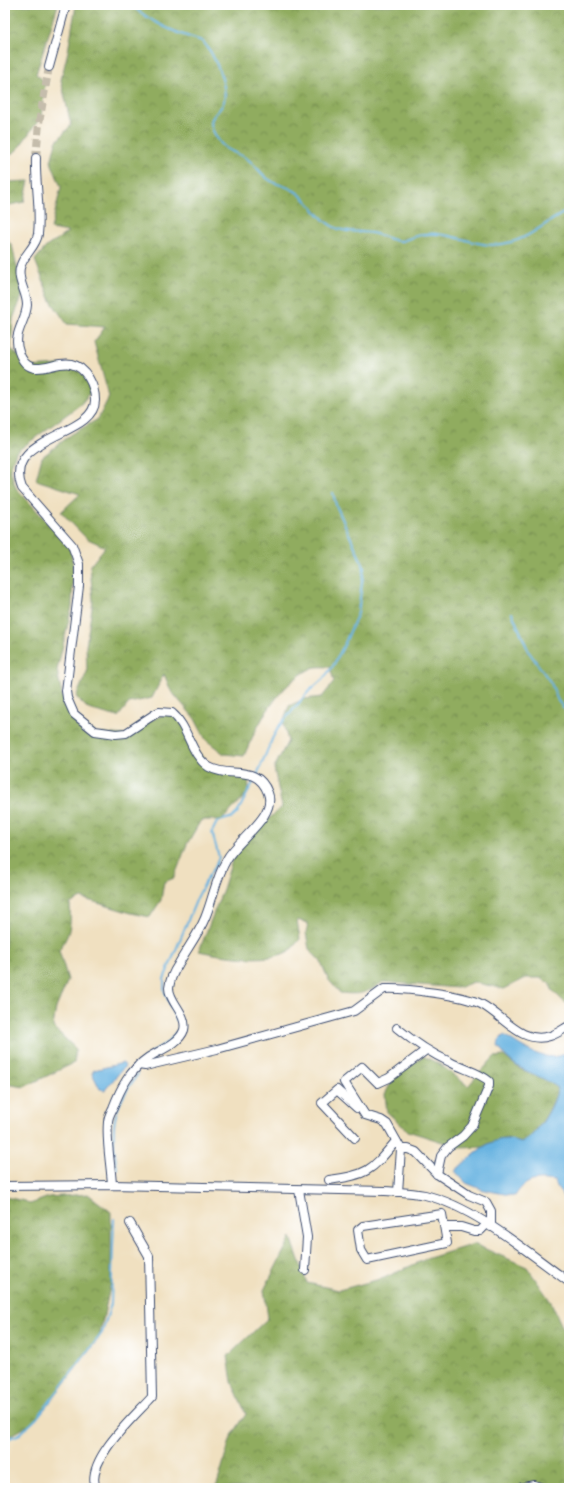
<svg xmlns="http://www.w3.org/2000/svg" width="574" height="1493" font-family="Sriracha,sans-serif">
<defs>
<pattern id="forest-crowns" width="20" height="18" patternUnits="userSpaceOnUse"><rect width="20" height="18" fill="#90ac5e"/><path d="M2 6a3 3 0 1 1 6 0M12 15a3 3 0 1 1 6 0" fill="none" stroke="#758c51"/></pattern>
</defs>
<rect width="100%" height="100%" fill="#fff"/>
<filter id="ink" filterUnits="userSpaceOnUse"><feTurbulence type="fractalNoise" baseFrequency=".025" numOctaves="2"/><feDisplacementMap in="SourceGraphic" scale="8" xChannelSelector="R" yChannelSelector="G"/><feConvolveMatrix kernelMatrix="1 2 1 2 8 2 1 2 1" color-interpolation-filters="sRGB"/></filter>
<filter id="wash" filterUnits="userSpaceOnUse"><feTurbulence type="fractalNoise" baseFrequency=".012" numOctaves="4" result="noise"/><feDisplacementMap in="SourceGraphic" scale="16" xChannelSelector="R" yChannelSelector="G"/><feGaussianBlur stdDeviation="0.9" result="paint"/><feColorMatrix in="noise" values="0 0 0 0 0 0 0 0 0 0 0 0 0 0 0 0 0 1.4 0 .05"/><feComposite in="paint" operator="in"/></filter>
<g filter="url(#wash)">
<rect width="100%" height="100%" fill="#f0e0c0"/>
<g fill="url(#forest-crowns)" stroke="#566e5e">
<path d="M5,5h53l-22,69 9,8 -4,35 -24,33 -12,8z"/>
<path d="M76,5h493v1002l-16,-16 -4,-8 -9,-5h-14l-22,11 -31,-7 -15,6 -75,-6c-17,12 -23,13 -43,11l-12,-14 -7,-17 -12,-13 -3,-16 2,-10 -11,-3 3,19c-4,4 -8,11 -13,13 -20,11 -67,4 -88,-1l24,-62 13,-41 46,-41 -8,-39 14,-27 -5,-19 6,-16 15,-7 18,-2 12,-15 -4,-15c-5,0 -13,-1 -18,1 -34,17 -54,55 -68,88l-20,-2 -18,-14 -11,-21 -24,-28 -7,-17 -12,24 -23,5 -11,14 -30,-8 -12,-12 11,-25 -1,-26 7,-45 -3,-35 15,-19 -19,-9 -25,-26 19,-18 -44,-14 6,-23 30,-23 26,-15 11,-22 -15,-55 11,-15 -38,-3 -16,-23 -16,-41 11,-13 22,-15 -17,-3 10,-42 -10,-25 5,-20 15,-17 -10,-45 7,-29z"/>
<path d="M29,181l-5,21 -19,4v-24z"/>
<path d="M5,238l7,7 11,49 -10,25 -2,30 20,18 41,-3 13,13 6,15 -10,12 -65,48 -6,17 6,19 54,59 3,17 -1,43 -15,63 5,25 14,26 20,12 32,2 19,-13 18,-8 13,2 20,36 13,14 37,7 1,19 -27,28h-21l-14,24 -13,34 -10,4 -3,18 -11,17 -19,-4 -50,-15 -11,6c1,21 1,29 -11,46l9,30 -12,28 -3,19 23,22 -2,14 -50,24 -19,-3z"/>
<path d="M423,1056l18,9 27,21 26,-29 10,-1 16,13 24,9 14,10c-5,18 -20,47 -37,55l-12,-4 -19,4 -7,4 -22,1 -53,-17 -21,-19 -2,-18 8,-15z"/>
<path d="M88,1194l23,18v70l-12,56 -55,72 -15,15 -24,14v-242l20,4 5,3 19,-7z"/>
<path d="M291,1237l16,46 32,7 45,-12 42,-19 48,-15 53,23 24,35 18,40v146h-353l15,-51 15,-23 -14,-32 -4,-26 40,-38 -4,-28z"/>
</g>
<g fill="#68b3e1" stroke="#4271a0">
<path d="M504,1035c21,13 41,30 65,17v155l-15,-26c-19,-3 -29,-1 -39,15l-31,-6 -18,-7 -11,-12c15,-13 32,-33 54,-32 3,0 8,3 12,4 17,-8 33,-37 37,-55 -24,-18 -43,-15 -60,-42l1,-6z"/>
<path d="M123,1063l2,3 -20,24 -5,-1 -8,-16 2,-3z"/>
</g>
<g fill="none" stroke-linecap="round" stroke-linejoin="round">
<g stroke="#68b3e1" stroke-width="2">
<path d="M131,5c23,19 42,27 71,36 11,10 26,44 22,60 -4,15 -22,13 -7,37 8,14 17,13 29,20 8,5 14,15 22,21 8,6 16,6 25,11 16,8 23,27 39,36 13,8 30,4 44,8 8,2 18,8 26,7 4,-1 8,-3 11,-4 8,-3 16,-4 24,-3 27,2 45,17 74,8 20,-5 39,-23 58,-32"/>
<path d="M512,613l17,39 22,31 7,18 11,13"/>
<path d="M257,775l16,-38 7,-12 29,-34 14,-12 10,-13 11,-21 14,-32 6,-46 -28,-62 -3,-12"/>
<path d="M176,1020l-12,-30v-11l33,-81 12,-23 6,-8 4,-10 -7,-25 5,-10 16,-5 4,-4 18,-34"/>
<path d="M151,1052l17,-10 8,-10"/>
<path d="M117,1169c-7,-43 -5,-60 21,-95"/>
<path d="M5,1440l15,-6 17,-16 65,-85 9,-29 3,-85"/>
</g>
</g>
</g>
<g filter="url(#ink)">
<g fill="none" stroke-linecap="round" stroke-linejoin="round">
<path stroke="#c5bdac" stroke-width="8" stroke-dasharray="8 4" stroke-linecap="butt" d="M36,158l3,-35 10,-56"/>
<defs>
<g id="minor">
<path d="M49,67l17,-62"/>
<path d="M36,158c-1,25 5,51 2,76 -2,14 -15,20 -18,34 -3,13 7,24 7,37 -1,17 -15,28 -8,47 10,30 34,8 52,12 15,3 24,22 24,36 1,37 -94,35 -73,88l50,57 7,19v22l-13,105 1,7 7,16 21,17 21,3 10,-1 29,-19 4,-2 13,1c17,14 18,42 37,54 20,12 48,-4 59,26 9,23 -31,47 -41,66 -11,18 -14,40 -22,59 -7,17 -19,32 -27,47 -4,6 -8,15 -9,23 0,14 19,27 15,42 -5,14 -24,20 -35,27 -19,13 -28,30 -36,51 -2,4 -5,9 -5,14 -2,20 3,43 4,63"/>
<path d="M397,1028c17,14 33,25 53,34 13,7 28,10 39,19v5l-17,40 -9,10 -15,11 -7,9 -4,18"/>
<path d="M139,1065l6,1 72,-17 137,-38 30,-22c22,-1 79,6 97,15 23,12 40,41 69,32 7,-2 13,-7 19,-10"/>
<path d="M355,1138l-33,-35 15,-13 20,18"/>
<path d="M401,1149h7l8,3 21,22 32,21 17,7 5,9v16"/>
<path d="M329,1180c40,-6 41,-8 67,-39"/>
<path d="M5,1186l107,-1 273,6c13,1 27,1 40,4 50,12 102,57 144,87"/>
<path d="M299,1190l8,47 -2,33"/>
<path d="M398,1192l3,-43 -14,-25 -6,-4 -16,-5 -21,-33 18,-15 16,16 11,-5 37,-28"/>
<path d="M442,1214l5,29 -80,17 -6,-10 -3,-20 5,-4z"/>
<path d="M445,1227h16l13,4h6l7,-7"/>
<path d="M96,1488c-12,-27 39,-72 56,-91l-3,-141 -19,-33"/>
<path d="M519,1488l15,-3 9,3"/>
</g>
</defs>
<use href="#minor" stroke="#3b4a6d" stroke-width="10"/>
<use href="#minor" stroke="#fff" stroke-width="8"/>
</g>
</g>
<rect width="574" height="1493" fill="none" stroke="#fff" stroke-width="20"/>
</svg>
